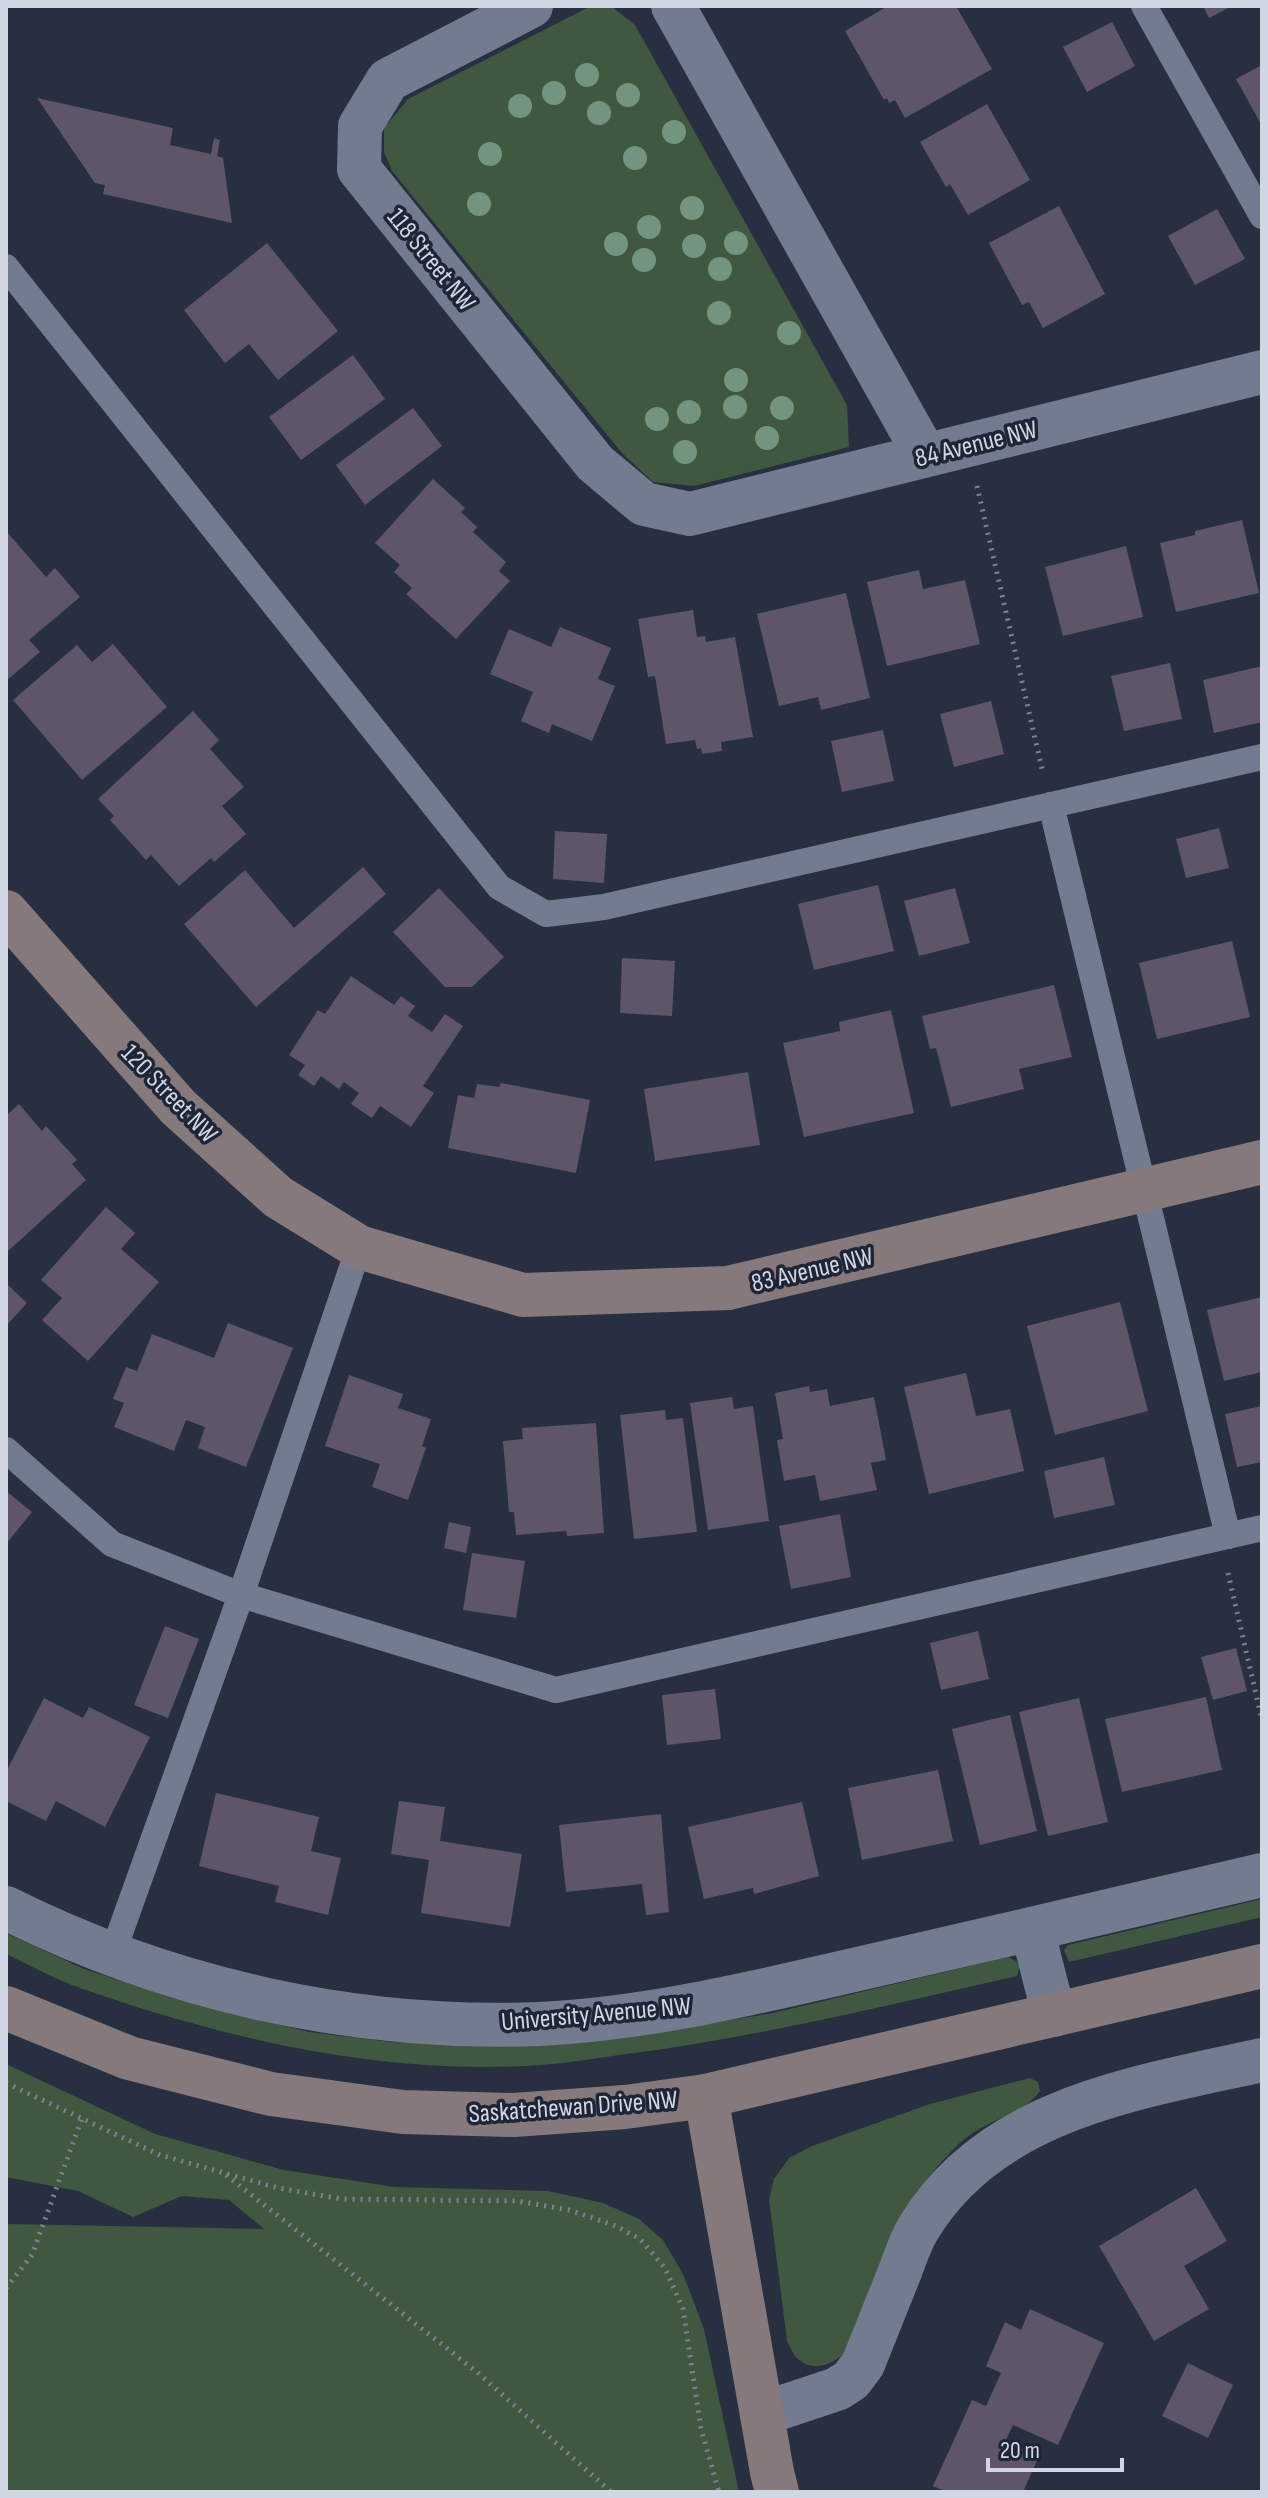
<svg xmlns="http://www.w3.org/2000/svg" width="1268" height="2498" font-family="'Sofia Sans Condensed',sans-serif">
<rect width="100%" height="100%" fill="#272f41"/>
<g fill="#40583f">
<path d="M591,6h20l24,19 212,380 2,42 -155,39 -41,-4 -31,-29 -230,-282 -8,-19v-24l24,-29z"/>
<path d="M1262,1899v18l-193,45 -5,-12 4,-5z"/>
<path d="M6,1933l78,36 89,29 136,34 82,10 87,3 141,-6 154,-26 235,-56 8,4 4,6 -3,9c-132,30 -263,62 -398,79 -26,4 -52,8 -78,10 -155,11 -312,-25 -458,-76 -26,-9 -52,-23 -77,-35z"/>
<path d="M6,2064l149,70 129,36 111,17 153,4 55,12 36,16 24,21 20,34 21,55 35,163h-733v-268l258,5 -35,-29 -47,-4 -49,21 -55,-26 -72,-14z"/>
<path d="M1030,2078l8,4 2,9c-14,20 -42,26 -62,39 -10,5 -21,15 -29,24 -51,50 -72,127 -98,192 -13,15 -34,29 -53,13 -5,-4 -8,-13 -11,-18l-18,-142 5,-20 15,-21 23,-12 118,-42z"/>
</g>
<g fill="#5f5569">
<path d="M888,6h68l36,63 -87,49 -10,-18 -6,3 -2,-5 -3,2 -39,-69z"/>
<path d="M1203,6h29l-23,12z"/>
<path d="M1112,22l23,44 -48,26 -24,-45z"/>
<path d="M1262,65v61l-26,-47z"/>
<path d="M37,98l136,30 -3,17 41,9 3,-16 6,2 -3,16 6,2 9,65 -129,-29 2,-9 -10,-2z"/>
<path d="M987,104l43,76 -62,35 -18,-31 -4,3 -26,-45z"/>
<path d="M1059,206l46,88 -62,34 -14,-26 -7,3 -33,-62z"/>
<path d="M1217,209l28,50 -50,26 -27,-49z"/>
<path d="M267,243l71,88 -60,49 -29,-36 -24,19 -41,-53z"/>
<path d="M353,355l32,44 -84,61 -32,-43z"/>
<path d="M413,408l29,38 -77,59 -29,-40z"/>
<path d="M433,479l32,29 -4,4 16,15 -4,5 33,30 -7,9 11,10 -54,58 -50,-45 6,-6 -18,-16 6,-7 -25,-22z"/>
<path d="M1242,520l17,73 -83,19 -16,-69 35,-8v-4z"/>
<path d="M6,531l40,46 9,-9 25,29 -51,43 11,12 -34,29z"/>
<path d="M1126,546l17,71 -80,19 -18,-69z"/>
<path d="M919,570l4,19 42,-9 15,64 -93,22 -20,-84z"/>
<path d="M846,593l24,105 -49,12 -3,-13 -39,9 -22,-92z"/>
<path d="M693,610l4,27 8,-1 1,6 29,-5 18,100 -32,5 1,9 -20,3 -1,-6 -4,1 -2,-9 -29,4 -11,-68 -7,1 -10,-58z"/>
<path d="M560,627l51,21 -13,31 17,7 -23,55 -40,-17 -3,9 -28,-12 12,-29 -43,-18 19,-45 42,18z"/>
<path d="M113,644l54,63 -85,73 -69,-80 64,-55 15,17z"/>
<path d="M1170,663l12,56 -58,12 -13,-55z"/>
<path d="M1262,666v56l-48,11 -11,-53z"/>
<path d="M991,701l13,53 -50,13 -14,-53z"/>
<path d="M193,711l26,29 -9,9 34,38 -22,19 24,28 -32,28 -3,-4 -32,28 -28,-31 -5,5 -36,-40 4,-4 -16,-17z"/>
<path d="M883,730l11,51 -52,11 -11,-51z"/>
<path d="M1219,828l10,40 -43,10 -10,-39z"/>
<path d="M555,831l52,3 -3,49 -51,-4z"/>
<path d="M363,867l23,27 -130,113 -72,-83 61,-54 49,58z"/>
<path d="M878,885l16,66 -80,19 -16,-66z"/>
<path d="M439,888l65,69 -32,30h-27l-52,-55z"/>
<path d="M955,888l15,55 -51,13 -15,-55z"/>
<path d="M1232,941l18,76 -93,22 -18,-76z"/>
<path d="M622,958l53,3 -3,55 -52,-3z"/>
<path d="M351,976l43,29 7,-9 14,10 -7,10 24,16 13,-18 18,12 -40,60 11,7 -23,34 -31,-21 -8,12 -21,-14 8,-11 -15,-11 -5,7 -18,-13 -7,10 -16,-11 7,-10 -16,-10 29,-45 7,4z"/>
<path d="M1054,985l18,72 -53,12 5,20 -73,18 -15,-59 -6,1 -8,-33z"/>
<path d="M891,1010l23,103 -110,24 -21,-94 57,-12 -1,-9z"/>
<path d="M748,1072l12,73 -105,16 -11,-72z"/>
<path d="M501,1083l89,17 -14,73 -128,-25 10,-53 16,3 3,-14 22,3z"/>
<path d="M19,1104l23,27 4,-5 31,34 -5,4 14,16 -80,73v-137z"/>
<path d="M106,1207l29,26 -14,16 38,33 -71,79 -46,-41 20,-22 -21,-18z"/>
<path d="M6,1283l21,20 -21,23z"/>
<path d="M1262,1297v75l-38,9 -17,-71z"/>
<path d="M1120,1302l28,109 -93,24 -28,-109z"/>
<path d="M228,1323l65,25 -47,119 -48,-19 7,-21 -19,-7 -12,31 -60,-24 10,-24 -11,-4 13,-32 11,4 15,-37 62,24z"/>
<path d="M966,1373l10,43 34,-7 14,62 -95,23 -25,-107z"/>
<path d="M349,1375l54,19 -5,14 33,11 -9,27 4,2 -18,52 -36,-13 8,-23 -55,-18z"/>
<path d="M809,1386l1,6 17,-3 3,17 44,-9 12,63 -15,3 6,27 -57,11 -5,-26 -31,6 -7,-41 6,-1 -8,-46z"/>
<path d="M732,1397l2,12 19,-3 16,115 -61,9 -18,-127z"/>
<path d="M1262,1406v56l-25,5 -12,-53z"/>
<path d="M665,1410l1,10 17,-2 14,114 -63,7 -14,-124z"/>
<path d="M596,1423l8,110 -37,3 -1,-5 -50,4 -2,-23h-5l-6,-71 20,-2 -1,-11z"/>
<path d="M1104,1457l11,48 -61,13 -10,-47z"/>
<path d="M6,1491l26,21 -26,32z"/>
<path d="M840,1514l11,63 -60,12 -12,-63z"/>
<path d="M449,1522l22,5 -5,26 -22,-5z"/>
<path d="M472,1553l53,8 -9,57 -53,-8z"/>
<path d="M165,1626l34,13 -31,79 -34,-13z"/>
<path d="M978,1631l11,48 -48,11 -11,-47z"/>
<path d="M1236,1648l11,43 -34,9 -12,-43z"/>
<path d="M715,1689l6,50 -54,6 -5,-50z"/>
<path d="M1206,1697l16,73 -100,22 -17,-73z"/>
<path d="M44,1698l39,20 6,-11 61,30 -45,90 -49,-26 -10,20 -40,-20v-29z"/>
<path d="M1079,1698l29,124 -60,14 -29,-124z"/>
<path d="M1010,1715l27,116 -57,14 -28,-116z"/>
<path d="M938,1770l15,71 -91,19 -14,-72z"/>
<path d="M216,1793l103,24 -8,34 30,7 -13,57 -53,-13 4,-16 -80,-20z"/>
<path d="M399,1801l46,6 -5,34 82,13 -12,73 -89,-14 8,-53 -38,-6z"/>
<path d="M802,1802l17,74 -65,18 -1,-6 -49,11 -16,-72z"/>
<path d="M661,1814l8,98 -23,3 -4,-31 -76,8 -7,-67z"/>
<path d="M1196,2188l31,53 -43,25 25,43 -55,32 -55,-95z"/>
<path d="M1030,2309l74,34 -46,102 -45,-20 -7,15 33,16 -16,36h-76l-14,-6 39,-86 14,6 15,-33 -15,-7 19,-44 16,8z"/>
<path d="M1188,2363l45,22 -25,53 -46,-22z"/>
</g>
<g fill="none" stroke-linecap="round" stroke-linejoin="round">
<g stroke="#7c8391" stroke-width="5" stroke-dasharray="2 6" stroke-linecap="butt">
<path d="M977,486l66,287"/>
<path d="M1228,1573l34,147"/>
<path d="M6,2083l154,72 118,33 64,11 175,2 52,9 47,16 24,13 25,29 18,41 18,120 18,63"/>
<path d="M226,2175l251,197 134,120"/>
<path d="M6,2288l26,-33 50,-137"/>
</g>
<g stroke="#727b90" stroke-width="26">
<path d="M1144,6l118,210"/>
<path d="M6,267l493,620 47,27 58,-7 658,-150"/>
<path d="M1051,805l177,731"/>
<path d="M6,1450l106,94 129,51 315,95 706,-162"/>
<path d="M112,1955l129,-360 118,-348"/>
</g>
<g stroke="#727b90" stroke-width="44">
<path d="M531,6l-143,74 -28,46 -1,43 236,294 49,41 46,10 572,-142"/>
<path d="M673,6l252,449"/>
<path d="M6,1908c164,82 349,123 533,116 108,-5 214,-31 319,-55 135,-31 269,-62 404,-94"/>
<path d="M1032,1929l22,86"/>
<path d="M762,2414l75,-25 14,-9 12,-16c12,-30 24,-60 36,-90 6,-15 11,-32 19,-45 72,-121 219,-141 344,-169"/>
</g>
<g stroke="#86797c" stroke-width="44">
<path d="M6,912l172,195 100,90 81,50 164,48 205,-7 534,-126"/>
<path d="M6,2008l123,50 142,36 132,18 111,3 111,-8 81,-11 556,-130"/>
<path d="M706,2096l66,376 5,20"/>
</g>
</g>
<g fill="#73947e">
<circle cx="587" cy="75" r="12"/>
<circle cx="554" cy="93" r="12"/>
<circle cx="628" cy="95" r="12"/>
<circle cx="520" cy="106" r="12"/>
<circle cx="599" cy="113" r="12"/>
<circle cx="674" cy="132" r="12"/>
<circle cx="490" cy="154" r="12"/>
<circle cx="635" cy="158" r="12"/>
<circle cx="479" cy="204" r="12"/>
<circle cx="692" cy="208" r="12"/>
<circle cx="649" cy="227" r="12"/>
<circle cx="736" cy="243" r="12"/>
<circle cx="616" cy="244" r="12"/>
<circle cx="694" cy="246" r="12"/>
<circle cx="644" cy="260" r="12"/>
<circle cx="720" cy="269" r="12"/>
<circle cx="719" cy="313" r="12"/>
<circle cx="789" cy="333" r="12"/>
<circle cx="736" cy="380" r="12"/>
<circle cx="735" cy="407" r="12"/>
<circle cx="782" cy="408" r="12"/>
<circle cx="689" cy="412" r="12"/>
<circle cx="657" cy="419" r="12"/>
<circle cx="767" cy="438" r="12"/>
<circle cx="685" cy="452" r="12"/>
</g>
<g text-anchor="middle" stroke-width="7" stroke-linejoin="round" paint-order="stroke">
<g font-size="26" fill="#d1d7e2" stroke="#1e2536">
<text transform="translate(432 259) rotate(51)" y="9">118 Street NW</text>
<text transform="translate(976 443) rotate(-14)" y="9">84 Avenue NW</text>
<text transform="translate(170 1093) rotate(46)" y="9">120 Street NW</text>
<text transform="translate(812 1269) rotate(-13)" y="9">83 Avenue NW</text>
<text transform="translate(596 2013) rotate(-5)" y="9">University Avenue NW</text>
<text transform="translate(573 2106) rotate(-4)" y="9">Saskatchewan Drive NW</text>
</g>
</g>
<rect width="1268" height="2498" fill="none" stroke="#d1d7e2" stroke-width="16"/>
<path d="M988 2458v12h134v-12" fill="none" stroke="#d1d7e2" stroke-width="4"/>
<text x="1000" y="2458" font-size="24" fill="#d1d7e2" stroke="#1e2536" stroke-width="6" paint-order="stroke">20 m</text>
</svg>
